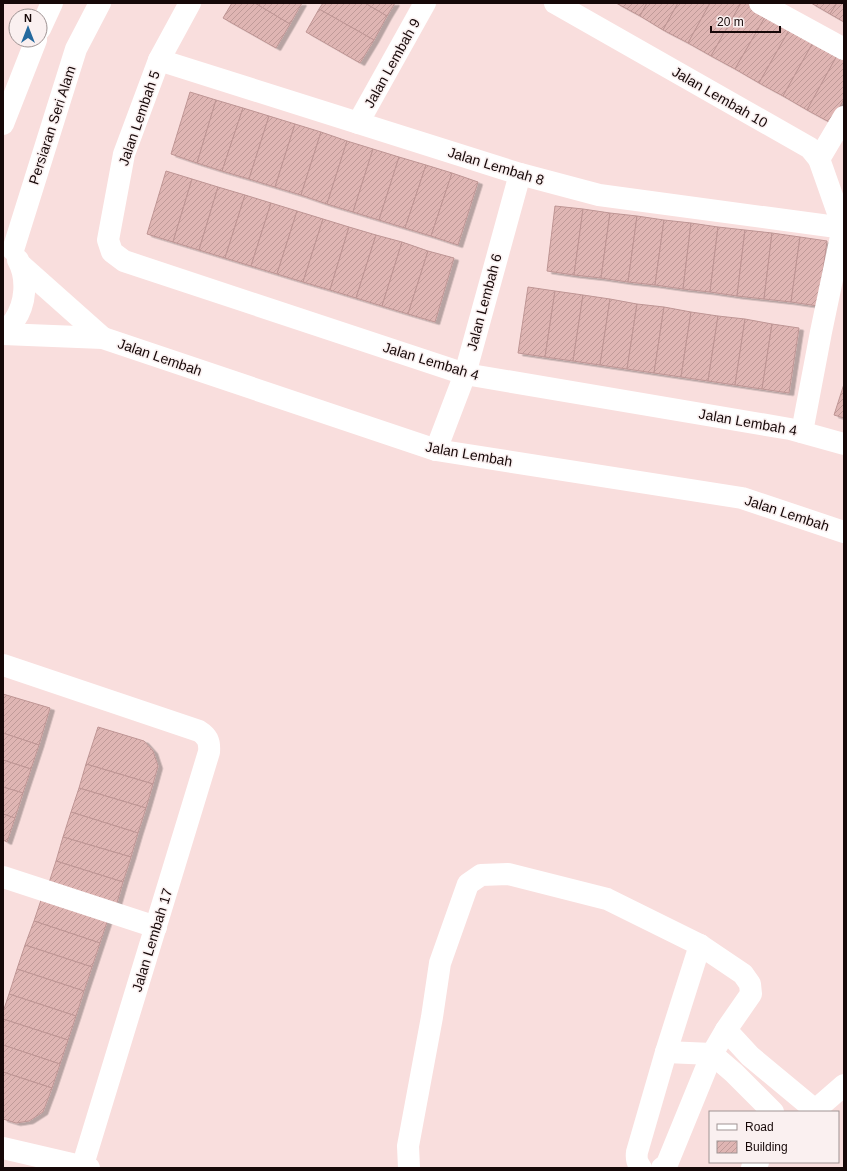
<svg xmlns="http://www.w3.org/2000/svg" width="847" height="1171" font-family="Helvetica,sans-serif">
<defs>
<pattern id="building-hatch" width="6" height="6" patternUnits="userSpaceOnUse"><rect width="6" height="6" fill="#dfb5b3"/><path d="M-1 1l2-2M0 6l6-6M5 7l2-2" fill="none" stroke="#bf9a98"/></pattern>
<filter id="shadow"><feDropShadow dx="4.5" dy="2.5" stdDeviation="0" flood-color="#0004"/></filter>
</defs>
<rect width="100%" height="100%" fill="#f9dedd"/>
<g fill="url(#building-hatch)" stroke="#be9594" filter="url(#shadow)">
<path d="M232,3h23l35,21 -14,24 -53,-30z"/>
<path d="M255,3h47l-12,21z"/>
<path d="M323,3h42l22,13 -13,24 -55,-31z"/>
<path d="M365,3h30l-8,13z"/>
<path d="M616,3h31l-7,13z"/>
<path d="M647,3h31l-15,27 -23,-14z"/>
<path d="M678,3h32l-22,40 -25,-13z"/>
<path d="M710,3h31l-30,53 -23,-13z"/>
<path d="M741,3h11l16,9 -33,57 -24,-13z"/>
<path d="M811,3h26l-7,11z"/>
<path d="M837,3h7v19l-14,-8z"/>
<path d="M319,9l55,31 -14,23 -54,-31z"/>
<path d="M768,12l24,13 -33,58 -24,-14z"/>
<path d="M792,25l23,14 -32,57 -24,-13z"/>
<path d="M815,39l24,13 -32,58 -24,-14z"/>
<path d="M839,52l5,3v44l-13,24 -24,-13z"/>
<path d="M190,92l26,8 -19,63 -26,-9z"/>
<path d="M216,100l27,8 -21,63 -25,-8z"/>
<path d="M243,108l26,8 -20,63 -27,-8z"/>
<path d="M269,116l26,8 -20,63 -26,-8z"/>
<path d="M295,124l26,8 -20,63 -26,-8z"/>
<path d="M321,132l26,9 -20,63 -26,-9z"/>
<path d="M347,141l26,8 -20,63 -26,-8z"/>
<path d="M373,149l26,8 -20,63 -26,-8z"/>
<path d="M399,157l27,8 -21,63 -26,-8z"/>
<path d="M426,165l26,8 -21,63 -26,-8z"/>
<path d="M166,171l26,8 -19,63 -26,-8z"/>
<path d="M452,173l26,9 -20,63 -27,-9z"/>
<path d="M192,179l26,8 -19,63 -26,-8z"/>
<path d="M218,187l27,8 -20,63 -26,-8z"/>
<path d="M245,195l26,8 -20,63 -26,-8z"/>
<path d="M271,203l26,8 -20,63 -26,-8z"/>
<path d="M555,206l28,3 -9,66 -27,-4z"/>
<path d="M583,209l27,4 -9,65 -27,-3z"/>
<path d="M297,211l26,8 -20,63 -26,-8z"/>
<path d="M610,213l27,3 -9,66 -27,-4z"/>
<path d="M637,216l27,4 -9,65 -27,-3z"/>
<path d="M323,219l26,8 -19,63 -27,-8z"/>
<path d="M664,220l27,3 -8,66 -28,-4z"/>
<path d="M691,223l27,4 -8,65 -27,-3z"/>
<path d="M349,227l27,8 -20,63 -26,-8z"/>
<path d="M718,227l27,3 -8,66 -27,-4z"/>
<path d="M745,230l27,3 -8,66 -27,-3z"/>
<path d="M772,233l28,4 -9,65 -27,-3z"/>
<path d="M376,235l26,7 -20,64 -26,-8z"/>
<path d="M800,237l27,4 -9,65 -27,-4z"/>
<path d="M402,242l26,9 -20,63 -26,-8z"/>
<path d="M428,251l26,7 -19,64 -27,-8z"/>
<path d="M528,287l27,4 -10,66 -27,-4z"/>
<path d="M555,291l28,4 -10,66 -28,-4z"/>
<path d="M583,295l27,4 -10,66 -27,-4z"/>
<path d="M610,299l27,5 -10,65 -27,-4z"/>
<path d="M637,304l27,3 -10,66 -27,-4z"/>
<path d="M664,307l27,5 -10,65 -27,-4z"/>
<path d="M691,312l27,4 -10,65 -27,-4z"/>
<path d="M718,316l27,3 -10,66 -27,-4z"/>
<path d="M745,319l27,5 -10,65 -27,-4z"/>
<path d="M772,324l27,4 -10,65 -27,-4z"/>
<path d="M844,384v34l-10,-3z"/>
<path d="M3,694l47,14 -11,37 -36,-12z"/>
<path d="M98,727l46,14 9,10 5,15 -5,18 -67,-20z"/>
<path d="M3,733l36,12 -8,24 -28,-9z"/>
<path d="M3,760l28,9 -8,24 -20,-6z"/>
<path d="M86,764l67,20 -7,24 -67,-20z"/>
<path d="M3,787l20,6 -8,25 -12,-4z"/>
<path d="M79,788l67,20 -8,25 -67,-21z"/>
<path d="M71,812l67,21 -7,24 -68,-20z"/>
<path d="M3,814l12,4 -8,24 -4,-2z"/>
<path d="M63,837l68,20 -8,25 -67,-21z"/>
<path d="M56,861l67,21 -7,24 -68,-20z"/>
<path d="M42,897l66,22 -8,24 -66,-22z"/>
<path d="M34,921l66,22 -8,24 -67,-22z"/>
<path d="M25,945l67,22 -8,24 -67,-22z"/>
<path d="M17,969l67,22 -8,25 -67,-22z"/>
<path d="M9,994l67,22 -8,24 -65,-21v-7z"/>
<path d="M3,1019l65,21 -8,24 -57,-19z"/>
<path d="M3,1045l57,19 -8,24 -49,-16z"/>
<path d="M3,1072l49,16 -9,24 -14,9 -13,2 -13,-4z"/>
</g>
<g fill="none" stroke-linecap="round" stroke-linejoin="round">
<g stroke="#fff" stroke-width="22">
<path d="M190,3l-31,57 -35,94 -16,86 4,12 12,9 341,113 325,55 54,15"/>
<path d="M555,3l255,145 9,11 24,68 -22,105 -19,100"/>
<path d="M760,3l84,46"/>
<path d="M40,29l12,-26"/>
<path d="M159,60l361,114 79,21 245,33"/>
<path d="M358,123l67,-120"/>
<path d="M3,124l33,-84"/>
<path d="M819,159l25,-42"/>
<path d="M13,250l63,-201 24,-46"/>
<path d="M22,266l81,72"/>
<path d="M3,332c4,-3 8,-7 11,-11 12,-17 14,-43 4,-61"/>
<path d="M3,334l100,4 333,112 306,48 102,34"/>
<path d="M436,450l29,-76 55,-200"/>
<path d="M3,665l196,66c8,5 11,10 10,21l-127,416"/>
<path d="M3,877l153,50"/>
<path d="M726,1030l24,26 65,54"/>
<path d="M666,1052l46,2 22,19 39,39"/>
<path d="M813,1112l31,-27"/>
<path d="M3,1148l86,20"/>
<path d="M409,1168l-1,-22 24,-129 8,-54 28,-79 13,-9 27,-1 99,25 93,46 43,29 7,10 1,10 -25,36 -14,24 -45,110 -5,4"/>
<path d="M641,1168c-4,-5 -5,-9 -4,-16l29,-100 34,-107"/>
<path d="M752,1168l6,-6"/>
</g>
</g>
<g text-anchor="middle" stroke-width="3" stroke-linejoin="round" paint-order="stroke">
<g font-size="14" fill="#160808" stroke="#faf0f0">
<text transform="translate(392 63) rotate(-61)" y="5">Jalan Lembah 9</text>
<text transform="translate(720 97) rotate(30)" y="5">Jalan Lembah 10</text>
<text transform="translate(139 118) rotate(-71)" y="5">Jalan Lembah 5</text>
<text transform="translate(52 125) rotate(-72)" y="5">Persiaran Seri Alam</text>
<text transform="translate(496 166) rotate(17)" y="5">Jalan Lembah 8</text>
<text transform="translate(484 302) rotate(-75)" y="5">Jalan Lembah 6</text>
<text transform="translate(160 357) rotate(19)" y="5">Jalan Lembah</text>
<text transform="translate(431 361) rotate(17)" y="5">Jalan Lembah 4</text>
<text transform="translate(748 422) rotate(10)" y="5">Jalan Lembah 4</text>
<text transform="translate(469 454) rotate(10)" y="5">Jalan Lembah</text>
<text transform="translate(787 513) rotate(18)" y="5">Jalan Lembah</text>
<text transform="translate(152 940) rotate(-73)" y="5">Jalan Lembah 17</text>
</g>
</g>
<rect width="847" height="1171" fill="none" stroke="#160808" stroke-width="8"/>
<rect x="709" y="1111" width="130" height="52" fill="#faf0f0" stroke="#9f9393"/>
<rect x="717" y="1124" width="20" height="6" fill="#ffffff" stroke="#9f9393"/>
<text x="745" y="1131" font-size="12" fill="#160808">Road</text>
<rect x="717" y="1141" width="20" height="12" fill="url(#building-hatch)" stroke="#9f9393"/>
<text x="745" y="1151" font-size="12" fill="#160808">Building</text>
<g transform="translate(28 28)"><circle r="19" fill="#faf0f0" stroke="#9f9393"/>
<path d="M0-3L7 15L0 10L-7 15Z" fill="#24699e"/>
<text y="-6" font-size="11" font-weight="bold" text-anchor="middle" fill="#160808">N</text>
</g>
<path d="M711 26v6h69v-6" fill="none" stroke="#160808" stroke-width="2"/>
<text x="717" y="26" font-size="12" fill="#160808" stroke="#faf0f0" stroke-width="3" paint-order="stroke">20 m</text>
</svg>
